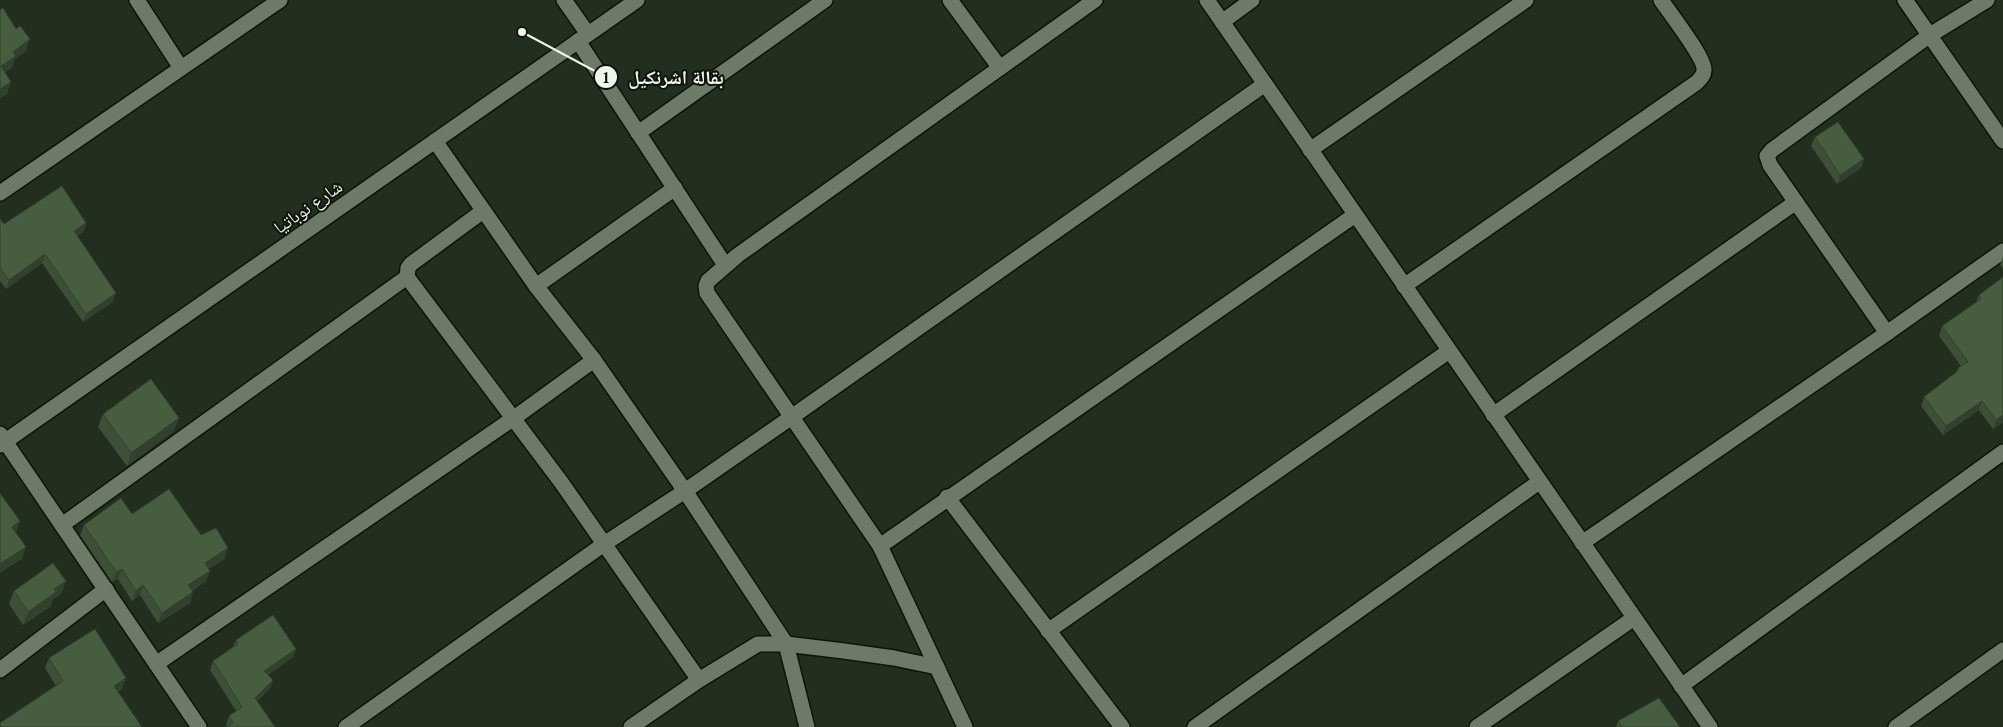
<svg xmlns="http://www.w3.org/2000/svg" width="2003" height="727" font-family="'PT Serif','Noto Naskh Arabic',serif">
<rect width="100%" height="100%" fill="#222e1e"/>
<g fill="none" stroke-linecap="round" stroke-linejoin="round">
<defs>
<g id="street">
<path d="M137,0l44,68"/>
<path d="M564,0l24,34"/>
<path d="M950,0l50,68"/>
<path d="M1207,0l503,727"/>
<path d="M1905,0l98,141"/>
<path d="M1222,22l30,-22"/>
<path d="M578,41l147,224"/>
<path d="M638,133l187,-133"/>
<path d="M435,141l101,145 58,74 91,131 101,153 21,83"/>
<path d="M1310,150l216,-150"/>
<path d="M0,193l280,-193"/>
<path d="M407,277l154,205 138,198"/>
<path d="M536,286l139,-98"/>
<path d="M1404,286l292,-203c4,-4 8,-7 8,-13 1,-12 -35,-58 -43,-70"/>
<path d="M1887,333l-117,-168 -3,-9 5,-6 158,-115 57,-35"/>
<path d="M1493,415l303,-213"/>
<path d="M0,434l199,293"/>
<path d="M947,497l175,230"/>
<path d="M62,525l345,-248 1,-9 3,-4 72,-53"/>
<path d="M1582,543l305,-210 116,-82"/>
<path d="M880,546l475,-331"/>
<path d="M1048,631l401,-280"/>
<path d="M156,664l358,-246 80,-58"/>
<path d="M0,670l106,-81"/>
<path d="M1681,686l322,-234"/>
<path d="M346,727l258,-183 81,-53 108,-75 472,-332"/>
<path d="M631,727l68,-47 59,-36h28l58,7 50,7 43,9"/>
<path d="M965,727l-85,-181 -173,-253 -1,-7 2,-5 30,-26 357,-255"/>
<path d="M1195,727l344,-245"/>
<path d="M1477,727l157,-109"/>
<path d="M1896,727l107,-77"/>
</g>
<path id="secondary" d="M0,445l637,-445"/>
</defs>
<use href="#street" stroke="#0b1608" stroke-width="18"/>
<use href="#secondary" stroke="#0b1608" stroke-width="18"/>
<use href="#street" stroke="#6d7a68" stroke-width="15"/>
<use href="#secondary" stroke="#6d7a68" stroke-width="15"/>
</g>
<g fill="#3d5037">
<path d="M1815,137l49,22 -3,9 -24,16 -26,-38z"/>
<path d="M0,219l4,5 82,-1 -3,9 -6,4 36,66 -30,20 -41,-59 -36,26 -6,-8z"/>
<path d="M2003,256v13l-3,-4z"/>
<path d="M2003,277v145l-10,7 -14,-19 -36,25 -22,-29 3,-9 32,-25 2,-4 3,-2 -22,-30 3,-10 34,-24 3,-7z"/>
<path d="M103,414l71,17 -47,35 -29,-39z"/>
<path d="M132,514l69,21 24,24 -17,10 2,2 -4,10 -14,10 -2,12 -32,20 -18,-28 -8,6 -14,-22 -6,3 -32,-47 4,-10z"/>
<path d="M66,581l-5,13 -8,5 -2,7 -28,19 -14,-21 5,-13z"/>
<path d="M236,640l60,9 -3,8 -25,18 5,5 -3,8 -13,13 18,26h-48l-1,-2 3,-9 7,-5 -26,-41 3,-9 20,-14z"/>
<path d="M49,658l73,31 -4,3 -62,-6 -11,-18z"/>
<path d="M1618,721l62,6h-64z"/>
</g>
<g fill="#32412d">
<path d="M30,39l-4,12 -11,8 -3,9 -12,8 1,-10 12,-14z"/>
<path d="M11,82l-4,12 -7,4v-9z"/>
<path d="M1864,159l-3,9 -24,16 3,-9z"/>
<path d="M86,223l-3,9 -12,8 3,-9z"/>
<path d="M45,254l-3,9 -36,26 3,-9z"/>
<path d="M116,293l-3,9 -30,20 3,-8z"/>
<path d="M1982,401l-3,9 -36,25 3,-9z"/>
<path d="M2003,415v7l-10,7 3,-9z"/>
<path d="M179,418l-5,13 -47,35 4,-13z"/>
<path d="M20,521l-4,12 -4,-6z"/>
<path d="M26,547l-4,12 -22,14v-9z"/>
<path d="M228,548l-3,11 -24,15 4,-11z"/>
<path d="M122,569l-4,10 -6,3 4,-10z"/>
<path d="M210,571l-4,10 -21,14 3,-10z"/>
<path d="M66,581l-5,13 -8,5 -2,7 -28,19 5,-13 26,-23z"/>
<path d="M143,585l-3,10 -8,6 4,-10z"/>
<path d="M193,592l-3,11 -32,20 4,-10z"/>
<path d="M296,649l-3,8 -32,22 3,-8z"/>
<path d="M126,678l-4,11 -12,7 4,-10z"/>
<path d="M273,680l-3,8 -18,19 3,-9z"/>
</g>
<g fill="#475d40" stroke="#32412d">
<path d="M3,8l13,21 4,-3 10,13 -17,13 3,4 -15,10 10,16 -11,7v-79z"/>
<path d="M1838,122l26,37 -24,16 -25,-38z"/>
<path d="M62,186l24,37 -12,8 42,62 -30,21 -41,-60 -36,26 -9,-12v-49l4,5z"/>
<path d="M2003,277v138l-7,5 -14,-19 -36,25 -22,-29 35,-27 -1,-2 10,-6 -26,-36 39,-27 -2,-4z"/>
<path d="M151,379l28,39 -48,35 -28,-39z"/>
<path d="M169,489l32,46 15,-7 12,20 -23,15 5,8 -22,14 5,7 -31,21 -19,-28 -7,6 -14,-22 -6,3 -32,-47 37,-27 11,16z"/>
<path d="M0,493l20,28 -8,6 14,20 -26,17z"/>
<path d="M53,563l13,18 -12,8 2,3 -28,20 -14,-21z"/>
<path d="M273,615l23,34 -32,22 9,9 -18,18 20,29h-48l6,-4 -4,-7 13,-9 -29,-46 25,-17 -2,-4z"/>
<path d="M95,629l31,49 -12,8 28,41h-142v-4l63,-42 -14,-23z"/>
<path d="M1659,698l21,29h-58l-4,-6z"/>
</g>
<g text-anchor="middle" stroke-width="4" stroke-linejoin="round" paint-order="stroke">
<g font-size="18" fill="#eef5eb" stroke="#0f140d">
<text transform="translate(308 207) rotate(-35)" y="6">شارع نوباتيا</text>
</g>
</g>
<path fill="none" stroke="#eef5eb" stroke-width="2" d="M522 32L606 77"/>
<g fill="#eef5eb" stroke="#0f140d" stroke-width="2">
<circle cx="522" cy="32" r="5"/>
<circle cx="606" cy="77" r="12"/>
</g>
<g font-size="15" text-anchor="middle" font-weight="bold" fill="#111">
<text x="606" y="83">1</text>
</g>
<g font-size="19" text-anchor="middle" font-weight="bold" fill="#eef5eb" stroke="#0f140d" stroke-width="4" stroke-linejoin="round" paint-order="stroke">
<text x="676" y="84">بقالة اشرنكيل</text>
</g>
</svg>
